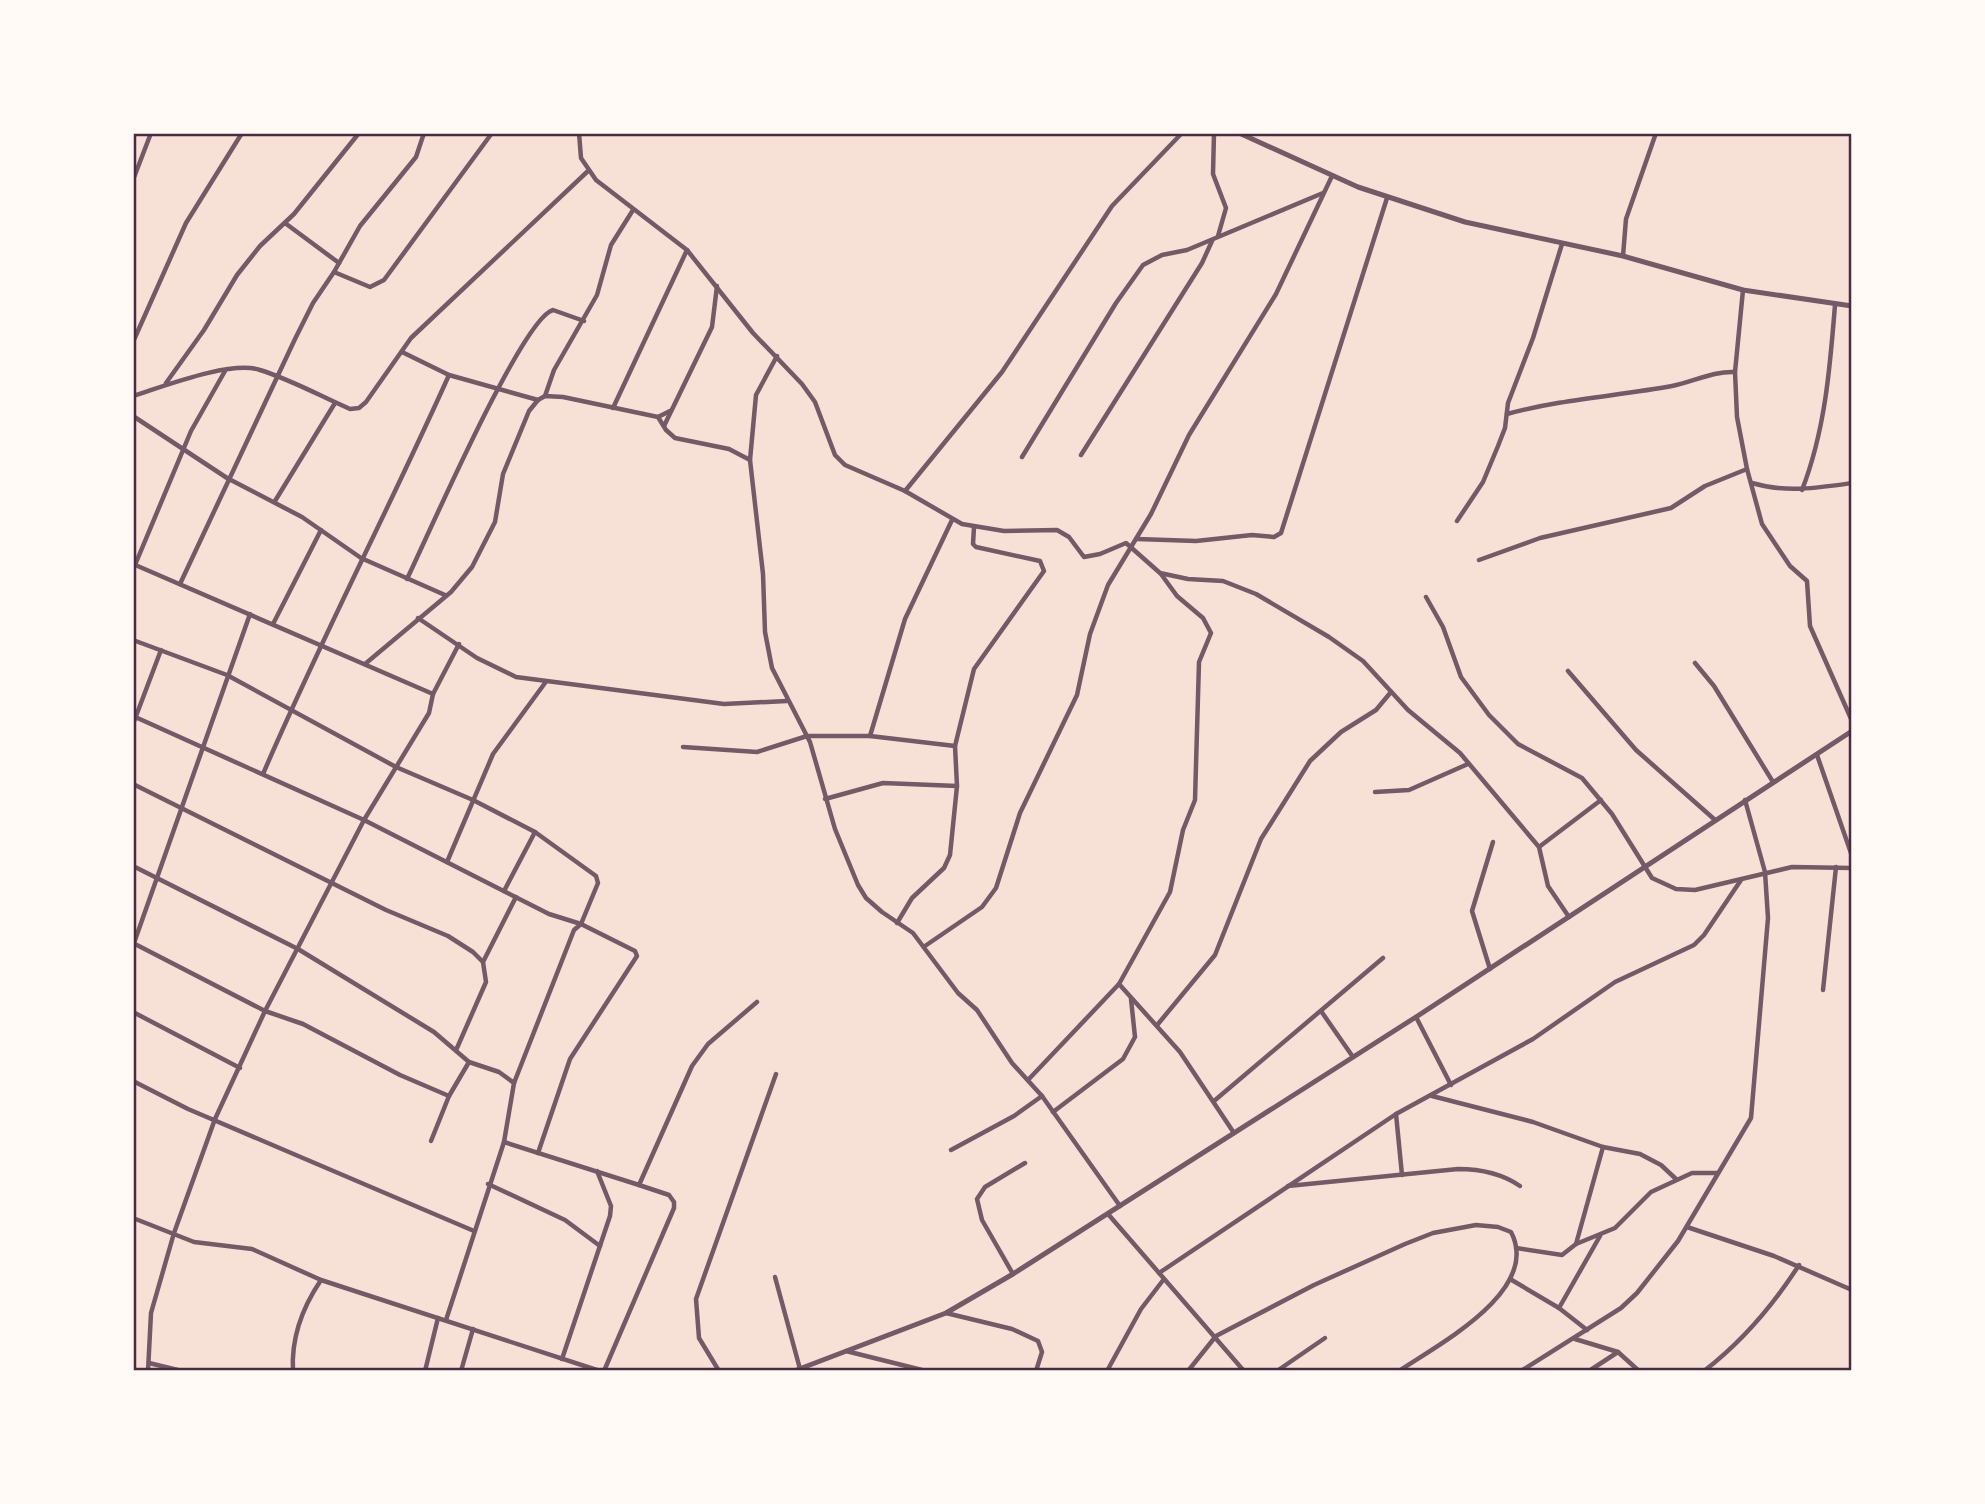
<svg xmlns="http://www.w3.org/2000/svg" width="1985" height="1504" font-family="Overpass,sans-serif">
<rect width="100%" height="100%" fill="#f7e1d7"/>
<g fill="none" stroke-linecap="round" stroke-linejoin="round">
<g stroke="#755966" stroke-width="4.5">
<path d="M579,133l2,25 15,22 91,70 66,83 49,51 13,18 20,53 10,10 60,26 57,33 42,7 53,-1 12,7 15,20 16,-3 26,-11 34,30 28,6 35,2 33,13 73,43 34,24 45,49 52,43 79,94 9,39 21,31"/>
<path d="M1214,133l-1,41 13,34 -8,28"/>
<path d="M133,180l18,-47"/>
<path d="M285,223l54,40"/>
<path d="M1623,256l3,-37 30,-86"/>
<path d="M334,272l26,-46 56,-69 8,-24"/>
<path d="M1743,290l-8,82 2,45 10,52 15,55 28,42 17,15 3,45 42,95"/>
<path d="M133,342l53,-119 56,-90"/>
<path d="M402,352l47,23 89,25"/>
<path d="M777,356l-21,39 -6,65 13,114 2,58 7,36 38,74 25,87 23,56 8,13 16,14 31,21 45,60 19,17 35,53 30,33 78,110"/>
<path d="M166,383l38,-53 33,-55 23,-29 34,-32 65,-81"/>
<path d="M133,396c29,-9 98,-36 127,-26 32,10 60,26 90,39l9,-1 7,-6 45,-64 177,-167"/>
<path d="M545,396l9,-26 43,-75 14,-50 22,-35"/>
<path d="M613,408l74,-158"/>
<path d="M1507,414c55,-15 110,-18 165,-28 21,-4 41,-15 63,-14"/>
<path d="M133,416l94,62 75,39 59,41 84,37"/>
<path d="M658,417l8,13 9,8 54,11 21,11"/>
<path d="M664,426l48,-99 5,-41"/>
<path d="M1081,455l121,-192 10,-22"/>
<path d="M1022,457l94,-154 27,-38 19,-10 25,-5 136,-57"/>
<path d="M1752,483c33,10 66,5 100,0"/>
<path d="M1802,490c23,-59 28,-122 33,-185"/>
<path d="M905,491l97,-119 110,-166 70,-73"/>
<path d="M275,501l60,-98"/>
<path d="M1457,521l26,-39 15,-36 7,-18 3,-25 25,-65 29,-94"/>
<path d="M1137,539l59,2 56,-6 22,2 7,-4 106,-335"/>
<path d="M1479,560l61,-22 131,-30 34,-22 42,-17"/>
<path d="M133,564l300,130"/>
<path d="M135,565l56,-134 34,-60"/>
<path d="M407,579c20,-41 115,-261 146,-269l31,11"/>
<path d="M180,584l115,-245 18,-36 21,-31 36,15 14,-7 108,-147"/>
<path d="M1426,597l17,30 18,50 28,38 29,29 64,34 30,36 40,64 24,11 19,1 97,-23 60,1"/>
<path d="M418,618l59,40 39,19 208,27 63,-3"/>
<path d="M273,624l48,-94"/>
<path d="M133,640l94,35 169,92 77,33 62,32 61,44 2,7 -17,41 54,27 2,5 -67,103 -32,94"/>
<path d="M1695,663l19,23 59,96"/>
<path d="M365,664l86,-72 21,-25 23,-45 8,-48 26,-63 9,-11 7,-4 18,1 95,20 12,-6"/>
<path d="M1568,671l68,79 78,69"/>
<path d="M133,716l231,104 185,94 32,10 -7,6 -60,153 -10,59 -58,178"/>
<path d="M133,724l28,-74"/>
<path d="M870,736l35,-117 47,-99"/>
<path d="M683,747l74,5 50,-16h63l85,10"/>
<path d="M1817,755l35,101"/>
<path d="M263,774c58,-135 126,-265 186,-399"/>
<path d="M133,784l253,126 62,26 25,16 10,10 3,20 -29,66"/>
<path d="M1375,792l34,-2 59,-26"/>
<path d="M825,799l58,-16 74,3"/>
<path d="M1539,847l62,-47"/>
<path d="M447,862l46,-108 52,-71"/>
<path d="M133,866l165,83 136,83 35,30 30,10 15,11"/>
<path d="M504,891l31,-59"/>
<path d="M897,923l15,-25 32,-30 6,-13 7,-69 -2,-40 19,-77 70,-98 -4,-10 -64,-14 -3,-3 1,-17"/>
<path d="M133,943l132,68 38,13 97,51 49,21"/>
<path d="M134,943l116,-329"/>
<path d="M925,946l57,-39 14,-19 24,-75 57,-118 13,-61 18,-49 43,-71 38,-79 87,-141 56,-118"/>
<path d="M483,962l33,-65"/>
<path d="M1490,969l-18,-58 21,-69"/>
<path d="M1119,984l61,68 54,81"/>
<path d="M1823,990l13,-123"/>
<path d="M1321,1011l32,46"/>
<path d="M133,1012l107,56"/>
<path d="M1416,1017l35,68"/>
<path d="M1158,1024l57,-69 46,-116 49,-78 31,-29 35,-22 15,-18"/>
<path d="M1028,1080l91,-96 51,-92 13,-62 12,-30 4,-138 12,-29 -8,-15 -26,-22 -16,-22"/>
<path d="M133,1081l55,28 286,122"/>
<path d="M1432,1096l101,26 70,25 37,7 21,11 15,14"/>
<path d="M1214,1101l169,-143"/>
<path d="M1053,1112l70,-53 12,-22 -4,-38"/>
<path d="M1396,1114l6,61"/>
<path d="M431,1141l18,-45 20,-34"/>
<path d="M504,1142l135,43 53,-119 16,-22 49,-42"/>
<path d="M951,1150l63,-34 28,-20"/>
<path d="M488,1184l77,36 35,26"/>
<path d="M1288,1186l170,-17c23,0 43,4 62,17"/>
<path d="M1108,1214l136,157"/>
<path d="M133,1218l61,24 58,7 69,31 279,91"/>
<path d="M1687,1227l87,29 78,34"/>
<path d="M1576,1244l27,-97"/>
<path d="M1516,1248l46,7 14,-11 39,-16 36,-36 41,-19h25"/>
<path d="M1159,1273l237,-159 137,-75 82,-57 79,-37 10,-10 37,-55"/>
<path d="M1013,1274l-31,-54 -5,-21 8,-12 40,-24"/>
<path d="M775,1277l25,92"/>
<path d="M1510,1279l49,29 28,22"/>
<path d="M1559,1308l41,-72"/>
<path d="M946,1313l66,16 26,12 4,11 -6,19"/>
<path d="M1575,1339l43,13 21,19"/>
<path d="M846,1351l80,20"/>
<path d="M562,1359l48,-143 1,-10 -14,-35"/>
<path d="M149,1363l33,8"/>
<path d="M148,1371l3,-58 23,-80 41,-114 50,-108 99,-191 65,-107 4,-19 26,-50"/>
<path d="M293,1371c-2,-34 9,-63 28,-91"/>
<path d="M425,1371l13,-53"/>
<path d="M461,1371l12,-42"/>
<path d="M604,1371l70,-163v-6l-5,-7 -30,-10"/>
<path d="M719,1371l-20,-33 -3,-39 80,-225"/>
<path d="M1107,1371l34,-62 23,-30"/>
<path d="M1188,1371l28,-35 98,-51 91,-41 28,-11 43,-8 22,2 13,5c31,59 -74,113 -112,139"/>
<path d="M1277,1371l48,-33"/>
<path d="M1521,1371l100,-63 16,-15 41,-52 73,-123 17,-200 -3,-46 -20,-72"/>
<path d="M1589,1371l29,-19"/>
<path d="M1704,1371c39,-30 68,-64 95,-106"/>
</g>
<g stroke="#755966" stroke-width="5">
<path d="M1239,133l119,54 107,35 158,34 120,34 109,16"/>
<path d="M794,1371l152,-58 67,-39 403,-257 436,-286"/>
</g>
</g>
<rect width="1985" height="1504" fill="none" stroke="#fffaf5" stroke-width="270"/>
<rect x="135" y="135" width="1715" height="1234" fill="none" stroke="#4a2c40" stroke-width="2.5"/>
</svg>
